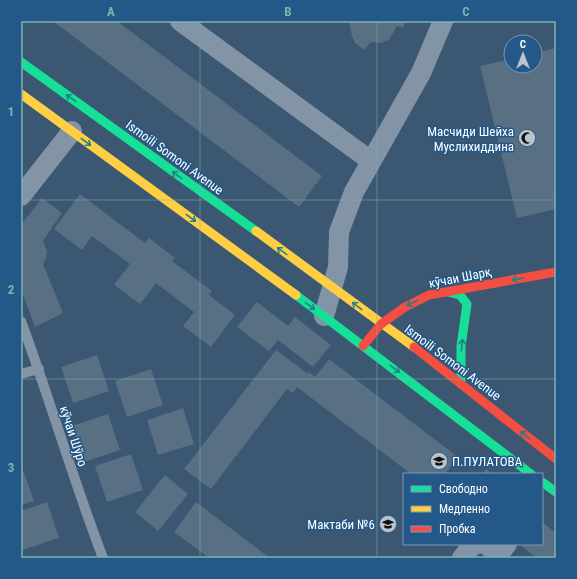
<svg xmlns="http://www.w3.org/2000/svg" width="577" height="579" font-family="'Roboto Condensed',sans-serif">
<rect width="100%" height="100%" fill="#3b5772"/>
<g fill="#586f84">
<path d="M53,21h64l205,155 -23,31z"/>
<path d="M349,21h57l-3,7 -6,-2 -8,14 -8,3 -10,-1 -7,8 -9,-7 -3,-7z"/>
<path d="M556,48v161l-39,9 -37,-152 31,-7v7h24v-13z"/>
<path d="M80,194l65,49 4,-5 26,20 -3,3 40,30 -3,4 26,20 -24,32 -28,-21 11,-14 -38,-29 -16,21 -26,-19 16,-21 -38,-28 -10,14 -28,-21z"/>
<path d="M42,198l20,15 -19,28 4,10 -1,7 -3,6 20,49 -28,14 -14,-38v-64z"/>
<path d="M257,302l31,24 7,-9 36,28 -18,22 -35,-27 -9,11 -32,-24z"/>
<path d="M276,350l32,24 1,-2 6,5 14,-18 129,98 -13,17h-34l-114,-87 -4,6 -6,-4 -76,100 -27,-20z"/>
<path d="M97,355l12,36 -36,12 -12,-36z"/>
<path d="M151,369l12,36 -36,12 -12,-36z"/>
<path d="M183,408l11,36 -36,11 -11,-35z"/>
<path d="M108,414l12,36 -36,12 -12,-36z"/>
<path d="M131,454l12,36 -36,12 -12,-36z"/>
<path d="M21,465l13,36 -13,4z"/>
<path d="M486,469l6,5h-10z"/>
<path d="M165,475l23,19 -30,37 -23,-19z"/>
<path d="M47,502l12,36 -36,12 -2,-6v-33z"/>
<path d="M196,502l74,56h-61l-35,-26z"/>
<path d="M542,522l14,11v25h-20l-14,-12 1,-2h19z"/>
</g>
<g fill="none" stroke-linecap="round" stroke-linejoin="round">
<g stroke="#8294a6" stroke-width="10">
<path d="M21,321c29,78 52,159 82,237"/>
<path d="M21,374l18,-5"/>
</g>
<g stroke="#8294a6" stroke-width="20">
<path d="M180,21l191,140"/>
<path d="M21,196l51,-65"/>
<path d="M324,316l14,-49 1,-35 15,-40 67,-119 22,-52"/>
<path d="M483,544h3l10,10 4,-1 7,-9"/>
<path d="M462,558l8,-10 6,-4"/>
</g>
<g stroke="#16e098" stroke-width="9">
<path d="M21,62l235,169"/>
<path d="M448,292l12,3 7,9 -6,42v38"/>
<path d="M296,295l235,179"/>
<path d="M542,482l14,10"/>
</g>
<g stroke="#ffcf43" stroke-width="9">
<path d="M21,94l275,201"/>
<path d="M256,231l158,116"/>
</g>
<g stroke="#f24e42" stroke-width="9">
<path d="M363,346l18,-22 24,-17 24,-12 127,-23"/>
<path d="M414,347l142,112"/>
</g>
</g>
<defs><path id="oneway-shaft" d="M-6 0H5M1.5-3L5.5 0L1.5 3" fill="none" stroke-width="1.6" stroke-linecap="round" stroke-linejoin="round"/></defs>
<g stroke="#20818d">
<use href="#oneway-shaft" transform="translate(71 98) rotate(-144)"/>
<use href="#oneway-shaft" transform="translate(86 142) rotate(36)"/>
<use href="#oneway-shaft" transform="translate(177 175) rotate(-144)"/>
<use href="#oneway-shaft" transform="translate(191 218) rotate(36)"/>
<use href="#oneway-shaft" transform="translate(282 251) rotate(-144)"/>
<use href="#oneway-shaft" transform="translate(518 279) rotate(170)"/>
<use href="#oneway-shaft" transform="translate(412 303) rotate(154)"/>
<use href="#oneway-shaft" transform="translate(310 306) rotate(37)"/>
<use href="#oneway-shaft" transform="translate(357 306) rotate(-142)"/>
<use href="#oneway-shaft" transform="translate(462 345) rotate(-83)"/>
<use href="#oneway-shaft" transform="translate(395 369) rotate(37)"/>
<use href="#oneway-shaft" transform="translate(525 435) rotate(-141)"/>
</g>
<path fill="none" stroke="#7bb4af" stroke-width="1" stroke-opacity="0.55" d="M200,21v537M377,21v537M21,200h535M21,379h535"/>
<defs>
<symbol id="mosque-disc" viewBox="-11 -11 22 22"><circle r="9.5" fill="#bac4ce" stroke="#245888"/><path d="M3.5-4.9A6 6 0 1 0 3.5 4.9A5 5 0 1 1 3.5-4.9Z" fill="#111"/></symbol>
<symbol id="school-disc" viewBox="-11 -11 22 22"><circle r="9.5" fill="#bac4ce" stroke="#245888"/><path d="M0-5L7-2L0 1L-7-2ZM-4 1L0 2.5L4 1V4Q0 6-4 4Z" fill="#111"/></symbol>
</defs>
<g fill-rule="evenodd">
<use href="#mosque-disc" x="517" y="128" width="20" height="20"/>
<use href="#school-disc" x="429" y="451" width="20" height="20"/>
<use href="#school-disc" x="378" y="514" width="20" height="20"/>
</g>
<g text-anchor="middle" stroke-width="3" stroke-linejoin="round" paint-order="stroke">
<g font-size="13" fill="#fff" stroke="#245888" text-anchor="end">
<text x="514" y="136">Масчиди Шейха<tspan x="514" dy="15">Муслихиддина</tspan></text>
<text x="452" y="466" text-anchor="start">П.ПУЛАТОВА</text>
<text x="375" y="529">Мактаби №6</text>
</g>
<g font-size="13" fill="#fff" stroke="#245888">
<text transform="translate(175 157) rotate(36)" y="5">Ismoili Somoni Avenue</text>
<text transform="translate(460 277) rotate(-11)" y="5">кӯчаи Шарқ</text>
<text transform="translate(453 362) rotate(37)" y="5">Ismoili Somoni Avenue</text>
<text transform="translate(74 436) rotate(72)" y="5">кўчаи Шўро</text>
</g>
</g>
<rect width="577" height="579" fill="none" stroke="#245888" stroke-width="44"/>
<rect x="403" y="473" width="140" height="72" fill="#245888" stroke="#7c9bb8"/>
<rect x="411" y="486" width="20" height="6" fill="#16e098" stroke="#7c9bb8"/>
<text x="439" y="493" font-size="12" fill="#ffffff">Свободно</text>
<rect x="411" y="506" width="20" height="6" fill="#ffcf43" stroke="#7c9bb8"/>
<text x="439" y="513" font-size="12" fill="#ffffff">Медленно</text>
<rect x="411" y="526" width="20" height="6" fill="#f24e42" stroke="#7c9bb8"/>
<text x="439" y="533" font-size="12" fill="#ffffff">Пробка</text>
<g transform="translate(523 54)"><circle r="19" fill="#245888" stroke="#7c9bb8"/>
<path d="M0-3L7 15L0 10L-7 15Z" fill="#bac4ce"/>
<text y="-6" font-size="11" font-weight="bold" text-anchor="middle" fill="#ffffff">С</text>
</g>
<rect x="22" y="22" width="533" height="535" fill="none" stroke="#7bb4af" stroke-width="1.5"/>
<g font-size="13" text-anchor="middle" font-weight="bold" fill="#7bb4af">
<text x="111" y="16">A</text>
<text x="288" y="16">B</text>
<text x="466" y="16">C</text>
<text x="11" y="116">1</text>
<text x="11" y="294">2</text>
<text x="11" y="472">3</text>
</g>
</svg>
